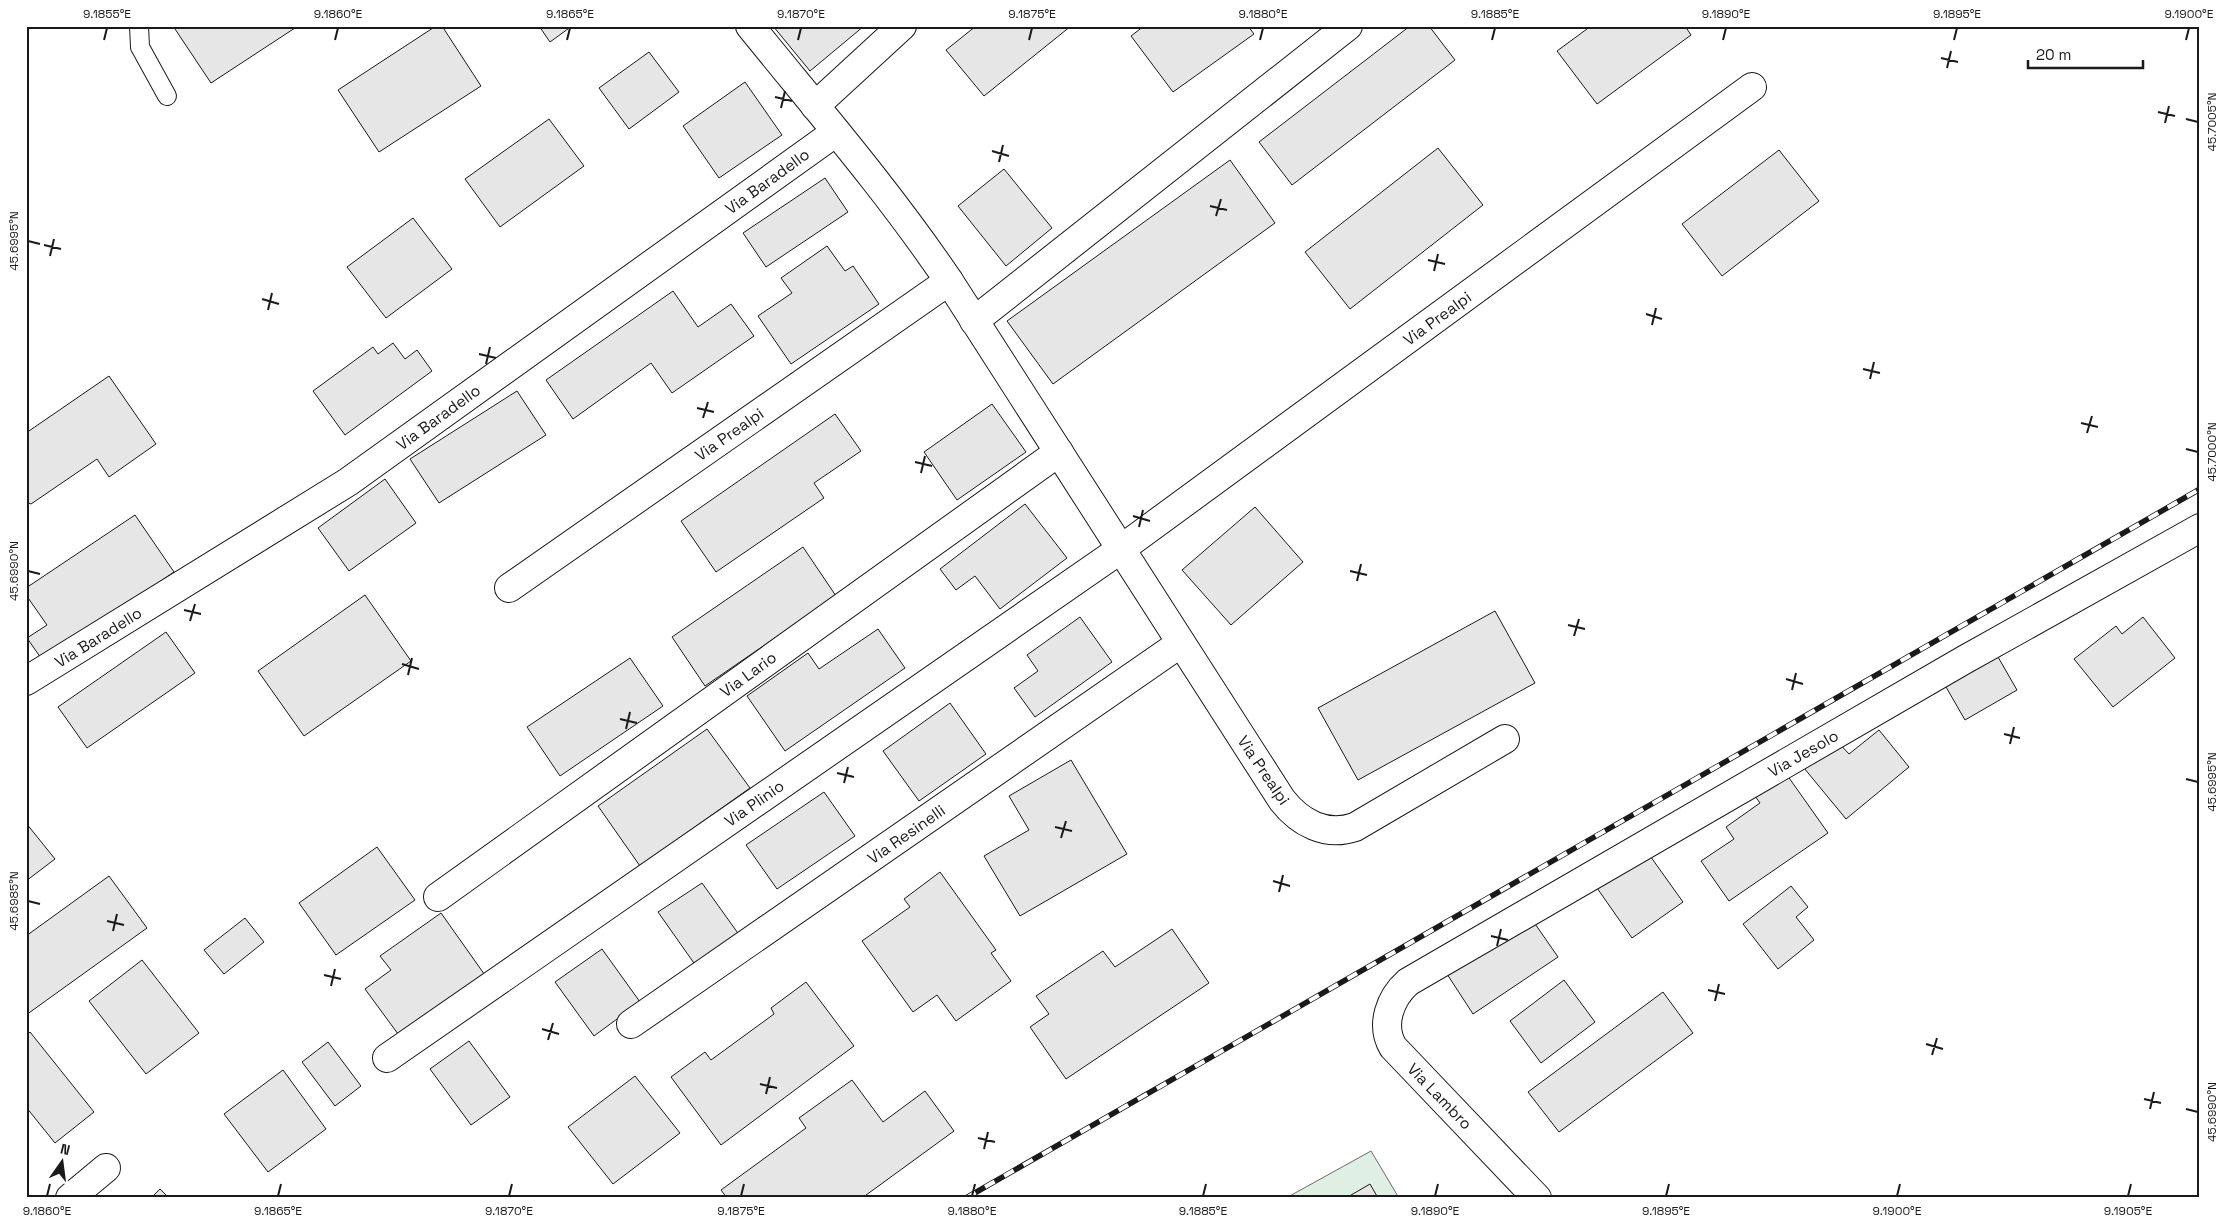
<svg xmlns="http://www.w3.org/2000/svg" width="2226" height="1224" font-family="'Space Grotesk',sans-serif">
<rect width="100%" height="100%" fill="#fff"/>
<path fill="#e0efe3" stroke="#6a6a6a" d="M1371,1151l28,47h-113z"/>
<g fill="#e6e6e6" stroke="#1a1a1a">
<path d="M173,26h125l-87,57z"/>
<path d="M436,26h6l39,60 -102,66 -41,-62z"/>
<path d="M539,26h33l-22,16z"/>
<path d="M773,26h91l-54,45z"/>
<path d="M976,26h95l-87,70 -38,-46z"/>
<path d="M1144,26h104l6,8 -81,58 -42,-56z"/>
<path d="M1410,26h19l26,34 -163,125 -33,-43z"/>
<path d="M1591,26h94l6,9 -94,69 -40,-53z"/>
<path d="M649,52l30,40 -50,37 -30,-41z"/>
<path d="M745,82l37,53 -63,43 -36,-52z"/>
<path d="M549,119l35,47 -84,61 -35,-48z"/>
<path d="M1438,148l45,57 -133,104 -45,-57z"/>
<path d="M1779,150l40,51 -97,75 -40,-52z"/>
<path d="M1230,160l45,63 -222,161 -46,-63z"/>
<path d="M1004,169l48,59 -46,38 -48,-60z"/>
<path d="M825,178l23,34 -82,55 -23,-34z"/>
<path d="M413,218l39,51 -66,49 -39,-51z"/>
<path d="M827,246l18,25 8,-5 26,38 -88,60 -33,-48 34,-23 -11,-15z"/>
<path d="M673,291l25,36 33,-23 23,32 -82,57 -21,-30 -78,56 -27,-39z"/>
<path d="M393,343l12,16 12,-9 15,21 -87,64 -32,-44 60,-44 5,7z"/>
<path d="M109,376l47,68 -47,33 -12,-18 -66,45 -5,-2v-69z"/>
<path d="M517,391l29,44 -107,68 -29,-44z"/>
<path d="M992,404l34,48 -69,48 -33,-48z"/>
<path d="M835,414l26,37 -47,32 10,15 -108,74 -35,-51z"/>
<path d="M385,479l31,44 -67,48 -31,-43z"/>
<path d="M1025,504l42,54 -67,51 -25,-33 -19,14 -16,-21z"/>
<path d="M1255,507l48,55 -72,63 -49,-55z"/>
<path d="M135,515l39,57 -131,89 -16,-23 20,-13 -21,-30v-7z"/>
<path d="M803,547l33,49 -131,90 -33,-49z"/>
<path d="M365,595l46,66 -107,75 -46,-65z"/>
<path d="M1495,611l40,72 -177,97 -40,-72z"/>
<path d="M1080,617l32,45 -77,55 -21,-29 24,-17 -11,-16z"/>
<path d="M2143,617l32,41 -62,49 -39,-48 42,-33 6,8z"/>
<path d="M878,629l27,39 -120,83 -38,-55 61,-43 11,16z"/>
<path d="M166,632l29,41 -108,75 -29,-41z"/>
<path d="M1994,650l23,40 -52,30 -23,-40z"/>
<path d="M630,658l33,48 -103,70 -33,-49z"/>
<path d="M950,703l36,51 -67,47 -36,-50z"/>
<path d="M707,729l43,59 -110,78 -42,-60z"/>
<path d="M1879,730l30,37 -63,52 -42,-51 33,-27 12,13z"/>
<path d="M1071,760l56,94 -107,62 -36,-60 45,-26 -20,-34z"/>
<path d="M1787,775l41,58 -99,68 -28,-40 33,-22 -8,-12 34,-24 -5,-7z"/>
<path d="M824,792l31,44 -78,53 -31,-44z"/>
<path d="M26,823l29,36 -29,22z"/>
<path d="M377,847l38,53 -79,55 -37,-52z"/>
<path d="M1648,853l35,49 -51,36 -35,-50z"/>
<path d="M940,872l56,78 -5,3 20,28 -55,40 -19,-26 -24,17 -51,-71 48,-34 -6,-8z"/>
<path d="M109,876l38,52 -121,87v-79z"/>
<path d="M702,883l38,53 -44,30 -38,-54z"/>
<path d="M1791,886l17,21 -12,10 18,23 -36,29 -35,-45z"/>
<path d="M441,913l46,65 -86,60 -36,-49 26,-19 -11,-14z"/>
<path d="M245,918l19,24 -40,32 -20,-24z"/>
<path d="M1531,918l27,39 -85,57 -26,-40z"/>
<path d="M1172,929l37,54 -143,96 -36,-52 19,-13 -13,-18 67,-45 12,16z"/>
<path d="M602,949l38,53 -46,34 -39,-54z"/>
<path d="M142,960l57,73 -53,41 -57,-73z"/>
<path d="M1564,980l31,42 -54,41 -31,-42z"/>
<path d="M806,982l48,64 -133,99 -50,-68 34,-25 6,8 63,-46 -3,-6z"/>
<path d="M1663,992l30,41 -134,99 -31,-40z"/>
<path d="M30,1032l64,80 -39,31 -29,-36v-71z"/>
<path d="M469,1041l41,56 -39,28 -41,-56z"/>
<path d="M328,1042l33,44 -26,20 -33,-44z"/>
<path d="M283,1070l43,59 -58,43 -44,-58z"/>
<path d="M635,1076l45,57 -67,51 -45,-57z"/>
<path d="M852,1080l31,42 42,-31 29,40 -92,67h-135l-6,-8 85,-62 -7,-10z"/>
<path d="M1370,1184l8,14h-32z"/>
<path d="M160,1189l9,9h-18z"/>
</g>
<g fill="none" stroke-linecap="round" stroke-linejoin="round">
<defs>
<path id="service" d="M139,26l1,21 27,49"/>
<g id="minor">
<path d="M750,26c68,84 138,165 199,255l333,519c18,23 44,37 73,27l150,-88"/>
<path d="M815,106l87,-80"/>
<path d="M974,321l374,-295"/>
<path d="M509,588l440,-307"/>
<path d="M26,681l322,-199 488,-350"/>
<path d="M438,897l621,-445"/>
<path d="M631,1024l550,-381"/>
<path d="M387,1058l734,-509 631,-462"/>
<path d="M70,1198l36,-30"/>
<path d="M1537,1198l-144,-151c-13,-22 -3,-49 15,-65l556,-322 236,-132"/>
</g>
</defs>
<use href="#service" stroke="#1a1a1a" stroke-width="20"/>
<use href="#minor" stroke="#1a1a1a" stroke-width="30"/>
<use href="#service" stroke="#fff" stroke-width="18"/>
<use href="#minor" stroke="#fff" stroke-width="28"/>
<defs>
<path id="rail" d="M966,1198l1234,-709"/>
</defs>
<use href="#rail" stroke="#1a1a1a" stroke-width="5.5"/>
<use href="#rail" stroke="#fff" stroke-width="4" stroke-dasharray="11" stroke-linecap="butt"/>
</g>
<path fill="none" stroke="#1a1a1a" stroke-width="2" d="M104,40l3,-12M335,40l3,-12M567,40l3,-12M798,40l3,-12M1029,40l3,-12M1260,40l3,-12M1492,40l3,-12M1723,40l3,-12M1954,40l3,-12M2186,40l3,-12M1941,58l17,4M1947,68l4,-17M775,97l17,4M781,108l4,-17M2158,112l17,4M2186,119l12,3M2165,123l4,-17M992,151l17,5M999,162l4,-17M1210,206l17,4M1216,216l5,-17M28,241l12,3M44,245l17,4M50,256l4,-17M1428,260l17,4M1434,271l4,-17M262,299l17,5M268,310l4,-17M1646,314l16,5M1652,325l4,-17M479,354l17,4M486,364l4,-17M1863,369l17,4M1870,379l4,-17M697,408l17,4M703,418l5,-16M2081,423l17,4M2087,433l5,-17M2186,449l12,3M915,462l17,4M921,473l4,-17M1133,516l17,5M1139,527l4,-17M28,571l12,3M1350,571l17,4M1357,581l4,-17M184,610l17,4M190,621l5,-17M1568,625l17,4M1574,636l5,-17M402,664l17,5M408,675l4,-17M1786,679l17,5M1792,690l4,-17M620,719l17,4M626,729l4,-17M2004,734l16,4M2010,744l4,-17M837,773l17,4M2186,779l12,3M844,783l4,-16M1055,827l17,4M1061,838l5,-17M1273,881l17,5M1279,892l4,-17M28,901l12,3M107,921l17,4M113,931l4,-17M1491,936l17,4M1497,946l4,-17M324,975l17,4M331,986l4,-17M1708,990l17,4M1715,1001l4,-17M542,1029l17,5M548,1040l5,-17M1926,1044l17,5M1932,1055l5,-17M760,1084l17,4M766,1094l4,-17M2144,1099l17,4M2150,1109l4,-17M2186,1109l12,3M978,1138l17,4M984,1149l4,-17M47,1196l3,-12M278,1196l3,-12M509,1196l3,-12M741,1196l3,-12M972,1196l3,-12M1203,1196l3,-12M1435,1196l3,-12M1666,1196l3,-12M1897,1196l3,-12M2128,1196l3,-12"/>
<g text-anchor="middle" stroke-width="4" stroke-linejoin="round" paint-order="stroke">
<g font-size="16" fill="#1a1a1a" stroke="#fff">
<text transform="translate(767 181) rotate(-36)" y="6">Via Baradello</text>
<text transform="translate(1437 318) rotate(-36)" y="6">Via Prealpi</text>
<text transform="translate(438 417) rotate(-36)" y="6">Via Baradello</text>
<text transform="translate(729 434) rotate(-35)" y="6">Via Prealpi</text>
<text transform="translate(98 637) rotate(-32)" y="6">Via Baradello</text>
<text transform="translate(748 674) rotate(-36)" y="6">Via Lario</text>
<text transform="translate(1803 753) rotate(-30)" y="6">Via Jesolo</text>
<text transform="translate(1264 770) rotate(56)" y="6">Via Prealpi</text>
<text transform="translate(754 803) rotate(-35)" y="6">Via Plinio</text>
<text transform="translate(906 834) rotate(-35)" y="6">Via Resinelli</text>
<text transform="translate(1440 1096) rotate(46)" y="6">Via Lambro</text>
</g>
</g>
<rect width="2226" height="1224" fill="none" stroke="#ffffff" stroke-width="55"/>
<g transform="translate(62 1162) rotate(14)" stroke="#ffffff" stroke-width="4" paint-order="stroke">
<path d="M0-4L9 19L0 12L-9 19Z" fill="#1a1a1a"/>
<text y="-8" font-size="14" font-weight="bold" text-anchor="middle" fill="#1a1a1a">N</text>
</g>
<path d="M2028 60v8h115v-8" fill="none" stroke="#1a1a1a" stroke-width="2.5"/>
<text x="2036" y="60" font-size="15" fill="#1a1a1a" stroke="#ffffff" stroke-width="4" paint-order="stroke">20 m</text>
<rect x="28" y="28" width="2170" height="1168" fill="none" stroke="#1a1a1a" stroke-width="2"/>
<g font-size="12" text-anchor="middle" fill="#1a1a1a">
<text x="107" y="18">9.1855°E</text>
<text x="338" y="18">9.1860°E</text>
<text x="570" y="18">9.1865°E</text>
<text x="801" y="18">9.1870°E</text>
<text x="1032" y="18">9.1875°E</text>
<text x="1263" y="18">9.1880°E</text>
<text x="1495" y="18">9.1885°E</text>
<text x="1726" y="18">9.1890°E</text>
<text x="1957" y="18">9.1895°E</text>
<text x="2189" y="18">9.1900°E</text>
<text transform="translate(2212 122) rotate(-90)" y="4">45.7005°N</text>
<text transform="translate(14 241) rotate(-90)" y="4">45.6995°N</text>
<text transform="translate(2212 452) rotate(-90)" y="4">45.7000°N</text>
<text transform="translate(14 571) rotate(-90)" y="4">45.6990°N</text>
<text transform="translate(2212 782) rotate(-90)" y="4">45.6995°N</text>
<text transform="translate(14 901) rotate(-90)" y="4">45.6985°N</text>
<text transform="translate(2212 1112) rotate(-90)" y="4">45.6990°N</text>
<text x="47" y="1215">9.1860°E</text>
<text x="278" y="1215">9.1865°E</text>
<text x="509" y="1215">9.1870°E</text>
<text x="741" y="1215">9.1875°E</text>
<text x="972" y="1215">9.1880°E</text>
<text x="1203" y="1215">9.1885°E</text>
<text x="1435" y="1215">9.1890°E</text>
<text x="1666" y="1215">9.1895°E</text>
<text x="1897" y="1215">9.1900°E</text>
<text x="2128" y="1215">9.1905°E</text>
</g>
</svg>
